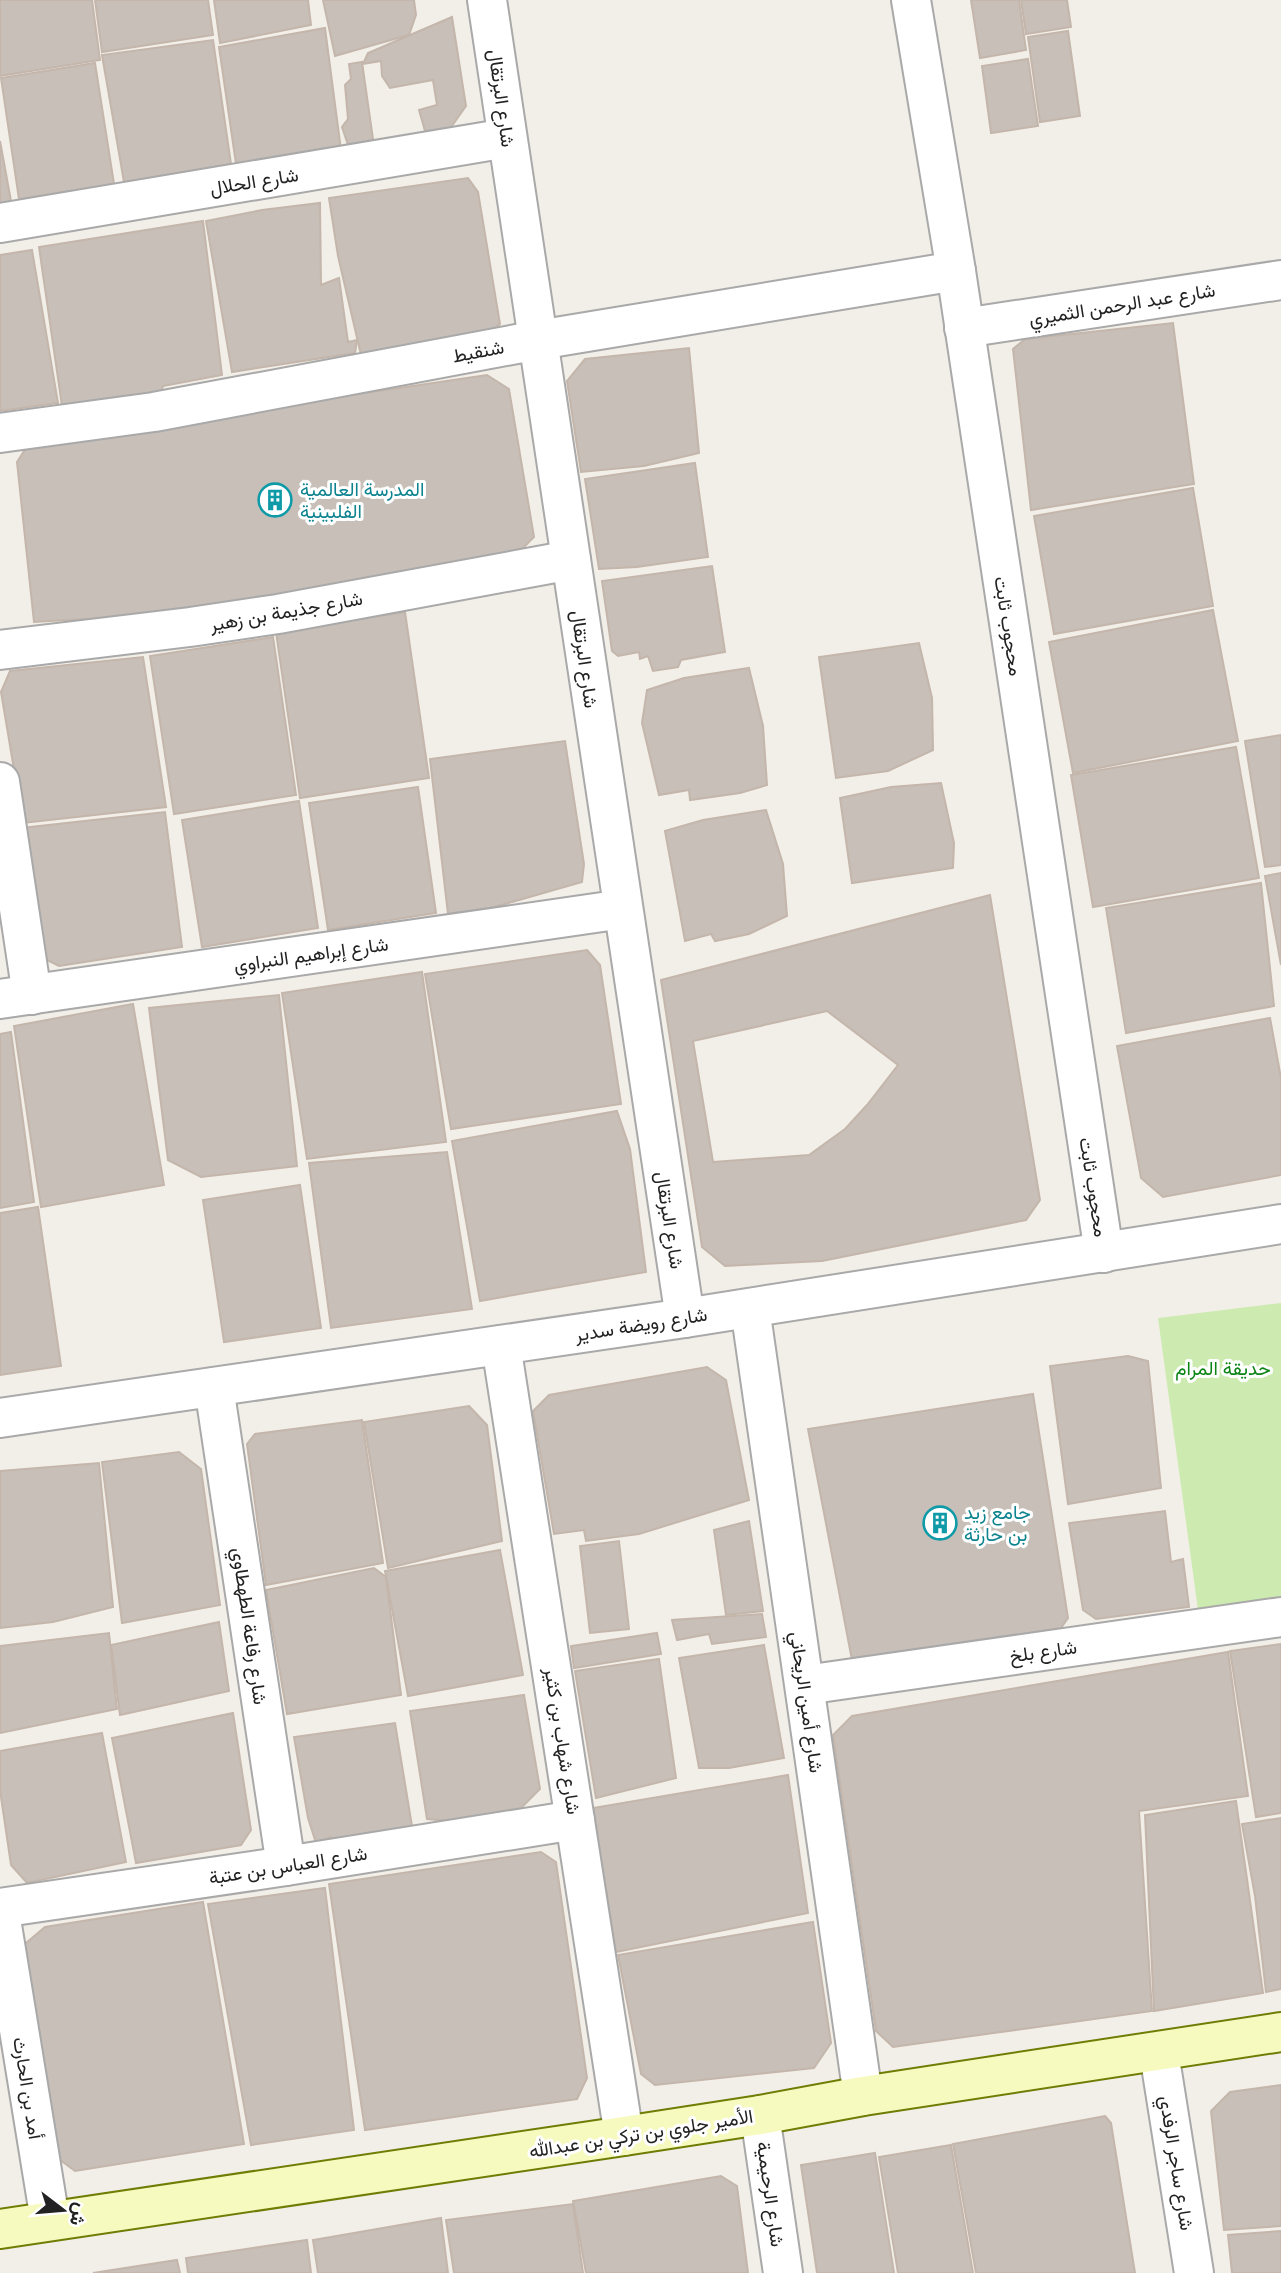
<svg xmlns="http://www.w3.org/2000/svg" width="1281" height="2273" font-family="'Nunito Sans',Vazirmatn,sans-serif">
<rect width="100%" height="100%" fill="#f2efe9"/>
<path fill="#cdebb0" d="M1281,1303v301l-82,13 -41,-299z"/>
<g fill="#c7bfb8" stroke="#c4b6ab" stroke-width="2" fill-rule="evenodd">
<path d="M0,0h92l8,60 -100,16z"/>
<path d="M95,0h113l5,35 -111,17z"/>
<path d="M214,0h94l3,25 -91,18z"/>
<path d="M323,0h91l2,15 -7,20 -74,21z"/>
<path d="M971,0h48l7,50 -46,8z"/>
<path d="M1021,0h46l4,27 -45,7z"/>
<path d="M452,17l14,89 -17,24 -24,1 -6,-21 18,-5 -4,-25 -43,8 -8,-12 -1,-15 -18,3 5,-11z"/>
<path d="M325,28l16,122 -105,14 -17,-117z"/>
<path d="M1068,31l12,85 -40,6 -12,-85z"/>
<path d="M213,40l18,124 -107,18 -22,-127z"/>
<path d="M1028,59l10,67 -47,7 -9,-67z"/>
<path d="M362,62l11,77 -24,9 -7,-21 6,-8 -3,-34 6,-6 -2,-15z"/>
<path d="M95,63l19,121 -95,15 -18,-121z"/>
<path d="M0,141l11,60 -11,2z"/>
<path d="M468,178l10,14 22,132 -16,13 -123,18 -23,-99 -9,-58z"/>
<path d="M320,203l1,82 18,-7 9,64 9,-2 -2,13 -123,19 -26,-151 56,-11z"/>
<path d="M203,221l19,154 -59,11 -3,12 -98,8 -23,-159z"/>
<path d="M32,250l26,153 -58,8v-156z"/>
<path d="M1173,323l21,161 -163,26 -18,-161 12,-10z"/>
<path d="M689,348l10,105 -55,13 -63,6 -14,-91 18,-22z"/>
<path d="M487,375l22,14 25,148 -15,15 -276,58 -209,12 -17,-160 13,-20z"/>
<path d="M695,463l13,94 -71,10 -38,2 -14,-90z"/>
<path d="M1193,488l20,118 -159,28 -20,-118z"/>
<path d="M712,566l13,86 -44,8 -3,7 -25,4 -5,-15 -8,3 -1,-7 -21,4 -6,-5 -10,-70z"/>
<path d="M1213,610l25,131 -165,32 -24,-131z"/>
<path d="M405,612l24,166 -129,20 -24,-166z"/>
<path d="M273,637l23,158 -122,19 -24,-158z"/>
<path d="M919,643l13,55 1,52 -45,21 -52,7 -17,-121z"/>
<path d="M143,657l23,150 -143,16 -22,-131 9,-21z"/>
<path d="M749,668l14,58 4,59 -27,8 -50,7 -1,-10 -30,5 -17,-72 5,-33 37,-12z"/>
<path d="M1281,735v130l-16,2 -20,-126z"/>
<path d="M565,741l19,123 -2,18 -91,26 -43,6 -18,-155z"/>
<path d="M1236,747l23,131 -166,29 -22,-132z"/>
<path d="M941,783l13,60 -1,25 -101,15 -12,-85 51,-11z"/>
<path d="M418,787l18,126 -108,17 -19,-127z"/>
<path d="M299,801l19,127 -116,19 -20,-127z"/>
<path d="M766,810l17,54 4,52 -38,18 -34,7 -4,-7 -26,7 -20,-110 38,-11z"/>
<path d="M165,812l17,135 -123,19 -16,-8 -21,-130z"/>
<path d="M1281,873v92l-16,-89z"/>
<path d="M1261,883l13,123 -148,27 -20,-125z"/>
<path d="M990,895l50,305 -14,20 -204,41 -97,5 -23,-19 -41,-267zM827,1011l71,54 -31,40 -22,24 -36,26 -96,7 -20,-121z"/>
<path d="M587,950l13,15 21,139 -170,25 -26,-155z"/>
<path d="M422,972l24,170 -139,17 -25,-166z"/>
<path d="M279,995l18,171 -96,11 -33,-17 -19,-152z"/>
<path d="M133,1004l31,181 -123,22 -27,-181z"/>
<path d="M1270,1018l11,60v97l-118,22 -22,-19 -24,-132z"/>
<path d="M11,1032l23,170 -34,6v-174z"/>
<path d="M617,1111l13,38 16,123 -166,29 -28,-160z"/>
<path d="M447,1152l25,157 -141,19 -22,-165z"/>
<path d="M300,1185l21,143 -97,14 -21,-142z"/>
<path d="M38,1207l23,159 -61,9v-162z"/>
<path d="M1128,1356l20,5 13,127 -93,16 -18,-138z"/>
<path d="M707,1367l19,13 23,120 -110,34 -53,7 -2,-11 -30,4 -21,-123 16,-16z"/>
<path d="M1033,1394l35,224 -7,10 -209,32 -44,-231z"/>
<path d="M469,1406l18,19 15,116 -114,27 -24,-146z"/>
<path d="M362,1420l21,143 -117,22 -19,-141 8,-10z"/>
<path d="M179,1452l22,17 19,136 -98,18 -20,-161z"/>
<path d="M99,1463l14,144 -60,15 -53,6v-157z"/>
<path d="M1165,1511l6,51 12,-3 6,48 -93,12 -13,-9 -14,-87z"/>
<path d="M749,1521l14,90 -37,4 -12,-85z"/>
<path d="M619,1541l10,88 -39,4 -10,-87z"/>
<path d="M500,1550l23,125 -115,21 -23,-125z"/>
<path d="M374,1568l12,9 15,118 -114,19 -21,-124z"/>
<path d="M762,1614l4,23 -54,7 -3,-10 -32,6 -5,-20z"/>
<path d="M219,1622l10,69 -109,24 -9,-70z"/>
<path d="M109,1633l8,76 -117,24v-87z"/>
<path d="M657,1633l4,21 -87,14 -3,-22z"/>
<path d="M1281,1644v169l-25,4 -26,-166z"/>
<path d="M764,1645l20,113 -55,10h-30l-20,-110z"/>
<path d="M1228,1652l20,144 -109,15 13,200 -259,36 -17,-16 -43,-296 19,-19z"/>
<path d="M659,1659l17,119 -80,20 -21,-127z"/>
<path d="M524,1695l16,94 -19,19 -71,13 -23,-2 -17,-108z"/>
<path d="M233,1713l18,117 -10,15 -105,18 -24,-125z"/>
<path d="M395,1723l17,103 -46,14 -34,7 -1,-10 -15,6 -8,-25 -14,-81z"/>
<path d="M102,1733l24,129 -99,21 -16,-18 -11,-75v-39z"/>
<path d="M788,1775l20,138 -192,39 -23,-144z"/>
<path d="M1236,1801l27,192 -109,18 -9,-196z"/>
<path d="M1281,1818v171l-15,3 -11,-96 -13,-72z"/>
<path d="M541,1852l15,10 31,216 -10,21 -212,31 -36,-246z"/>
<path d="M325,1888l29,242 -103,15 -43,-241z"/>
<path d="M203,1902l41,242 -169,27 -19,-14 -31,-213 20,-17z"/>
<path d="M813,1922l18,121 -17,25 -159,17 -14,-11 -23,-119z"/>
<path d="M1281,2085v141l-57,4 -13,-119 19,-19z"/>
<path d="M1105,2116l6,7 24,150h-159l-23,-129z"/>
<path d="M951,2145l22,128h-75l-19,-116z"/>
<path d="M875,2153l19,120h-77l-16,-108z"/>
<path d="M721,2176l16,10 11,87h-162l-13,-72z"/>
<path d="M573,2204l10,69h-129l-8,-53z"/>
<path d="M441,2218l7,55h-130l-5,-33z"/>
<path d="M1281,2231v42h-49l-4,-38z"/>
<path d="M307,2240l4,33h-123l-2,-15z"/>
<path d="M177,2260l3,13h-87z"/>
</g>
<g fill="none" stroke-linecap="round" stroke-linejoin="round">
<defs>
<g id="street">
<path d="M487,0l198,1318"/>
<path d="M911,0l45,271 148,982"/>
<path d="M0,223l507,-85"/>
<path d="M964,328l317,-48"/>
<path d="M0,433l154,-21 384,-72 418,-69"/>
<path d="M0,650l190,-23 88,-13 293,-54"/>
<path d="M0,782l32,213"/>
<path d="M0,999l623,-90"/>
<path d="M750,1308l113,788"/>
<path d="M501,1345l123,791"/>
<path d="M214,1387l72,479"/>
<path d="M0,1418l685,-100 596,-94"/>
<path d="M805,1685l476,-68"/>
<path d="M0,1908l286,-42 289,-46"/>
<path d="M0,1913l50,307"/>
<path d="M1159,2053l35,220"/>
<path d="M760,2115l23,158"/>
</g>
<path id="secondary" d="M0,2229l624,-93 136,-21 103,-19 418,-64"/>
</defs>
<use href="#street" stroke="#a9a9a9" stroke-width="42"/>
<use href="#secondary" stroke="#707d05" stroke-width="42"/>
<use href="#street" stroke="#fff" stroke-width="38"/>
<use href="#secondary" stroke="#f7fabf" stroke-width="38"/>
</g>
<defs>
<symbol id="building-ring" viewBox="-11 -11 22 22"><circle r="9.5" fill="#fff" stroke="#0f9aa8" stroke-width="1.5"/><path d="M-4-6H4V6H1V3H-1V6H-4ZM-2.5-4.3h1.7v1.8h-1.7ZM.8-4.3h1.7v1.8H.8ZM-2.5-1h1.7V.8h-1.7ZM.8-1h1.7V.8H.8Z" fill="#0f9aa8"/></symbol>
</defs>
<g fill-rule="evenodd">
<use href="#building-ring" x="256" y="481" width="38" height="38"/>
<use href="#building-ring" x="921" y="1504" width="38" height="38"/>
</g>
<g text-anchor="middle" stroke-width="6" stroke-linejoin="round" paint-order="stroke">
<g font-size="19" fill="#222" stroke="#fff">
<text transform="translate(502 98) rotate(82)" y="7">شارع البرتقال</text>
<text transform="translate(254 181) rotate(-9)" y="7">شارع الحلال</text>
<text transform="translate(1122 304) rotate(-9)" y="7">شارع عبد الرحمن الثميري</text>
<text transform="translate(478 351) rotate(-11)" y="7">شنقيط</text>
<text transform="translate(286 611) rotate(-10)" y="7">شارع جذيمة بن زهير</text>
<text transform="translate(1009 626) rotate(81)" y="7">محجوب ثابت</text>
<text transform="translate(585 659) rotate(82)" y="7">شارع البرتقال</text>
<text transform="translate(311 954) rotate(-8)" y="7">شارع إبراهيم النبراوي</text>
<text transform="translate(1094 1187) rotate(81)" y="7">محجوب ثابت</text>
<text transform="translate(670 1220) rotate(81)" y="7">شارع البرتقال</text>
<text transform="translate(641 1324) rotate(-9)" y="7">شارع رويضة سدير</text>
<text transform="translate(250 1626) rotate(82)" y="7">شارع رفاعة الطهطاوي</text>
<text transform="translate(1043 1651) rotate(-8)" y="7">شارع بلخ</text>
<text transform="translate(807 1702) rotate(82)" y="7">شارع أمين الريحاني</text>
<text transform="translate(563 1741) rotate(81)" y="7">شارع شهاب بن كثير</text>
<text transform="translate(288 1865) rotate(-9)" y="7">شارع العباس بن عتبة</text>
<text transform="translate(28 2088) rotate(81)" y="7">أمد بن الحارث</text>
<text transform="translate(641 2133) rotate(-9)" y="7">الأمير جلوي بن تركي بن عبدالله</text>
<text transform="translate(1177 2163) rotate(81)" y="7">شارع ساجر الرفدي</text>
<text transform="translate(771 2194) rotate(82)" y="7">شارع الرحيمية</text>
</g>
<g font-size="19" fill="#0d838f" stroke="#fff" text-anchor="start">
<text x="300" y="496">المدرسة العالمية<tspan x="300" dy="22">الفلبينية</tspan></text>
<text x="964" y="1519">جامع زيد<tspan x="964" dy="22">بن حارثة</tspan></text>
</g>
<g font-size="19" fill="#0c8416" stroke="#fff">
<text x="1223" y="1375">حديقة المرام</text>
</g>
</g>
<g transform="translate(63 2210) rotate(106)" stroke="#ffffff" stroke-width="5" paint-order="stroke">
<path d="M0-5L12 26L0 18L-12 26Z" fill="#222222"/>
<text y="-10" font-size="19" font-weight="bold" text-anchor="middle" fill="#222222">ش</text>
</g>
</svg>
